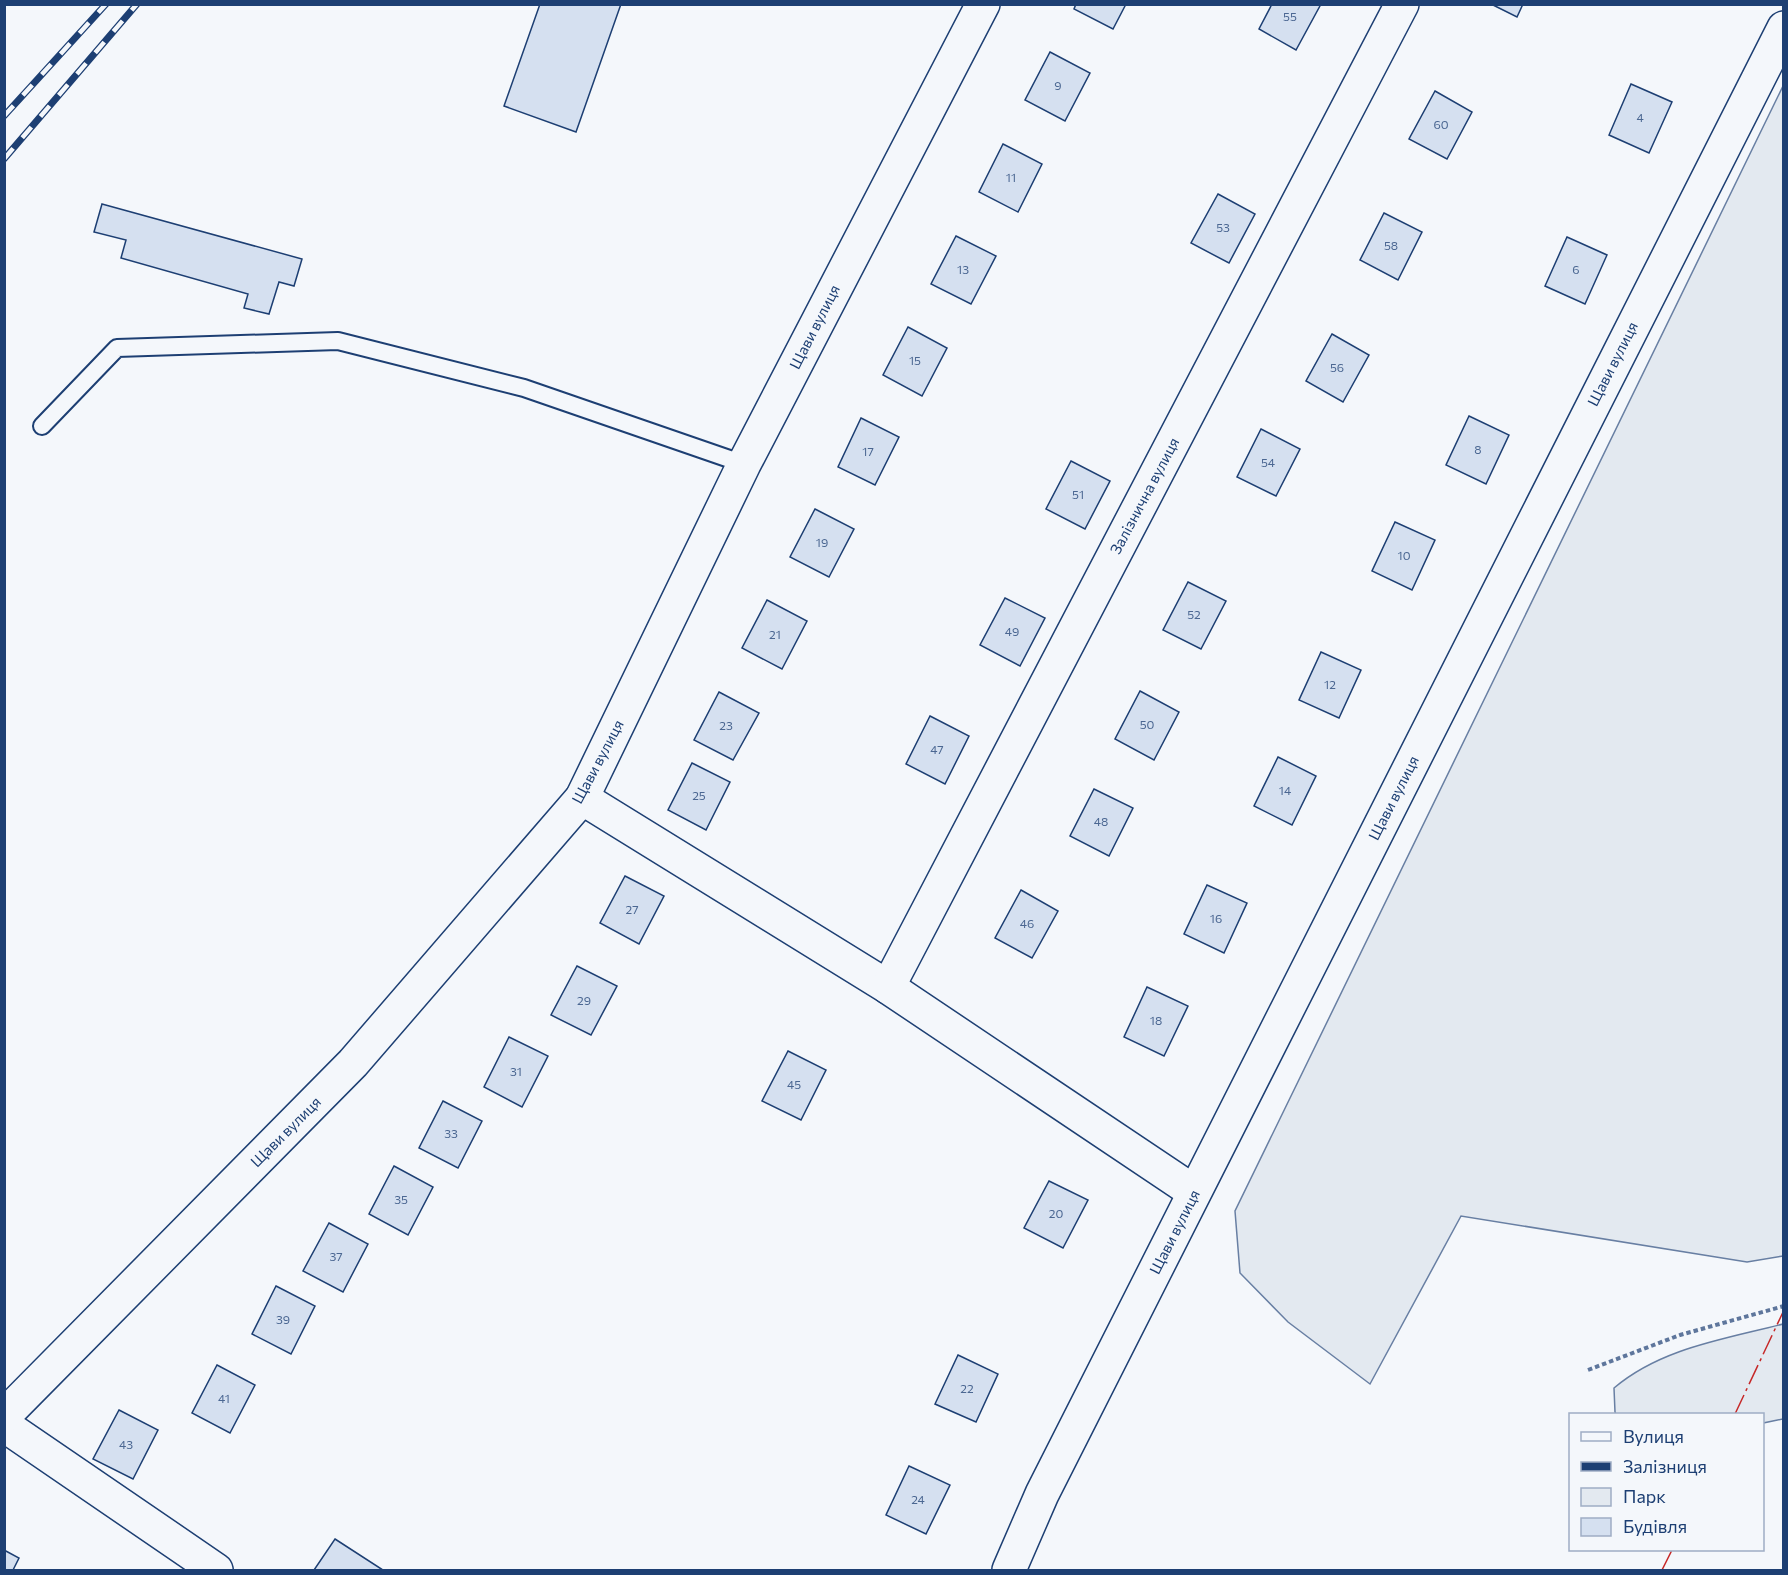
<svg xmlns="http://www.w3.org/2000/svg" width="1788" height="1575" font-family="Commissioner,sans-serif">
<rect width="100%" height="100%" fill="#f4f7fb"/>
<g fill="#e3e9f0" stroke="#687fa3" stroke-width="1.5">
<path d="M1783,86v1170l-36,6 -286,-46 -91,168 -82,-62 -48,-49 -5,-62z"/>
<path d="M1783,1324v95l-20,4 -1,-9h-146l-1,-2 -1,-24c47,-40 111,-49 169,-64z"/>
</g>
<g fill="#d5e0f0" stroke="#1d3f73" stroke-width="1.5">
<path d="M540,4h81l-45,128 -72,-26z"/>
<path d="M1076,4h50l-13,25 -39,-20z"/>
<path d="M1272,4h49l-25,46 -37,-21z"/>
<path d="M1491,4h32l-6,13z"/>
<path d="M1050,52l40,21 -25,48 -40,-21z"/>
<path d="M1631,84l41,18 -23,51 -40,-18z"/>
<path d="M1435,91l37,21 -25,47 -38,-20z"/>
<path d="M1003,144l39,20 -24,48 -39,-20z"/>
<path d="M1218,194l37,20 -26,49 -38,-20z"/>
<path d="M102,204l200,55 -8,27 -15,-4 -10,32 -25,-6 4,-14 -127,-36 5,-18 -32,-8z"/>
<path d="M1384,213l38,19 -24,48 -38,-20z"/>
<path d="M956,236l40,20 -25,48 -40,-20z"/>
<path d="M1567,237l40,18 -22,49 -40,-18z"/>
<path d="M908,327l39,21 -25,48 -39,-21z"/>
<path d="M1332,334l37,21 -26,47 -37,-21z"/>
<path d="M1469,416l40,19 -23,49 -40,-19z"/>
<path d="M861,418l38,19 -24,48 -37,-18z"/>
<path d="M1261,429l39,20 -24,47 -39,-19z"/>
<path d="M1071,461l39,20 -25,48 -39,-20z"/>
<path d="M815,509l39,20 -25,48 -39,-20z"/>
<path d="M1395,522l40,18 -23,50 -40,-19z"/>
<path d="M1188,582l38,19 -25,48 -38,-19z"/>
<path d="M1005,598l40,20 -25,48 -40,-21z"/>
<path d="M767,600l40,21 -25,48 -40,-21z"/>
<path d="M1321,652l40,18 -22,48 -40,-18z"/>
<path d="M1140,691l39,21 -25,48 -39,-21z"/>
<path d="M719,692l40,21 -26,47 -39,-20z"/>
<path d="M930,716l39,20 -24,48 -39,-20z"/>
<path d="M1278,757l38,19 -24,49 -38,-19z"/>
<path d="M692,763l38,19 -24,48 -38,-20z"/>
<path d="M1094,789l39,19 -24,48 -39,-20z"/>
<path d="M625,876l39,20 -25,48 -39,-21z"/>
<path d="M1207,885l40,18 -23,50 -40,-19z"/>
<path d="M1021,890l37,21 -26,47 -37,-20z"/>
<path d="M577,966l40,20 -26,49 -40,-20z"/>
<path d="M1147,987l41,19 -24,50 -40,-19z"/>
<path d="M509,1037l39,19 -26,51 -38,-20z"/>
<path d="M788,1051l38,19 -25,50 -39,-19z"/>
<path d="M443,1101l39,20 -24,47 -39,-20z"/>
<path d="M394,1166l39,21 -25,48 -39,-21z"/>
<path d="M1049,1181l39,19 -25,48 -39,-20z"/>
<path d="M329,1223l39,21 -25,48 -40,-21z"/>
<path d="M276,1286l39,20 -24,48 -39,-20z"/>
<path d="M958,1355l40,19 -22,48 -41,-18z"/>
<path d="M217,1365l38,20 -25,48 -38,-20z"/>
<path d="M119,1410l39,20 -25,49 -40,-20z"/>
<path d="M909,1466l41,19 -24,49 -40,-19z"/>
<path d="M335,1539l48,31h-69z"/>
<path d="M4,1550l15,8 -6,12h-9z"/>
</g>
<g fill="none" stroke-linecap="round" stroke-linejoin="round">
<defs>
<path id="lane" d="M42,426l75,-78 221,-7 186,47 220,76"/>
<g id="street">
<path d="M582,798l306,189 306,205"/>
<path d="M888,987l514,-983"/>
<path d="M4,1425l212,145"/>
<path d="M1009,1570l33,-76 742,-1466"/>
</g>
<path id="secondary" d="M4,1416l349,-353 229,-265 162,-334 239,-460"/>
</defs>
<use href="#lane" stroke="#1d3f73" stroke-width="20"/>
<use href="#street" stroke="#1d3f73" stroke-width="36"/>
<use href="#secondary" stroke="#1d3f73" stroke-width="36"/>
<path stroke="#5e769c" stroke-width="4" stroke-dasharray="4.5 3" stroke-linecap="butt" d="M1588,1370l92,-35 104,-29"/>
<use href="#lane" stroke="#f4f7fb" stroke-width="16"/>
<use href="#street" stroke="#f4f7fb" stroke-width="33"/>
<use href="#secondary" stroke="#f4f7fb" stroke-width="33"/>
<defs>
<g id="rail">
<path d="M4,116l102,-112"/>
<path d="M4,159l133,-155"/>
</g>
</defs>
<use href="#rail" stroke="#1d3f73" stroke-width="7"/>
<use href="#rail" stroke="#f4f7fb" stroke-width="4.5" stroke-dasharray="14" stroke-linecap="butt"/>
<g stroke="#c62828" stroke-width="1.5" stroke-dasharray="21 4.5 3 4.5" stroke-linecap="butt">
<path d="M1735,1414l49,-104"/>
<path d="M1662,1570l10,-20"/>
</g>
</g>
<g text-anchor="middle" stroke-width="4.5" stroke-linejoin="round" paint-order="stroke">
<g font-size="12" fill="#4b6792">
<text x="1290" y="21">55</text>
<text x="1058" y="90">9</text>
<text x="1640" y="122">4</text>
<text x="1441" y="129">60</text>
<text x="1011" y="182">11</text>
<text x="1223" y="232">53</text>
<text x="1391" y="250">58</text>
<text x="963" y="274">13</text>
<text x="1576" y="274">6</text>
<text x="915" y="365">15</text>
<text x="1337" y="372">56</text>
<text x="1478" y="454">8</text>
<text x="868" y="456">17</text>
<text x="1268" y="467">54</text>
<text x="1078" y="499">51</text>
<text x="822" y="547">19</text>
<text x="1404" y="560">10</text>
<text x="1194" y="619">52</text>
<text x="1012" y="636">49</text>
<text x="775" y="639">21</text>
<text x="1330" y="689">12</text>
<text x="1147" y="729">50</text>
<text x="726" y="730">23</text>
<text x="937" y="754">47</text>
<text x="1285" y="795">14</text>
<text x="699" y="800">25</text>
<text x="1101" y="826">48</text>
<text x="632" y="914">27</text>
<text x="1216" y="923">16</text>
<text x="1027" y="928">46</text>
<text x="584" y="1005">29</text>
<text x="1156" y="1025">18</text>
<text x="516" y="1076">31</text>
<text x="794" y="1089">45</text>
<text x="451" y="1138">33</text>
<text x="401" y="1204">35</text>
<text x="1056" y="1218">20</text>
<text x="336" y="1261">37</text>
<text x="283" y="1324">39</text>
<text x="967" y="1393">22</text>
<text x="224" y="1403">41</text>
<text x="126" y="1449">43</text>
<text x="918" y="1504">24</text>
</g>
<g font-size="15" fill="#1d3f73" stroke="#f4f7fb">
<text transform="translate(815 327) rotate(-63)" y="5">Щави вулиця</text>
<text transform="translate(1613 364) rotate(-63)" y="5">Щави вулиця</text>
<text transform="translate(1145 496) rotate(-62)" y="5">Залізнична вулиця</text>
<text transform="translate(598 762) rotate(-62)" y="5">Щави вулиця</text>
<text transform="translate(1394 798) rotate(-63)" y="5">Щави вулиця</text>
<text transform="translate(286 1132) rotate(-45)" y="5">Щави вулиця</text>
<text transform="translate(1175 1232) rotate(-63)" y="5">Щави вулиця</text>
</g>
</g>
<rect width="1788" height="1575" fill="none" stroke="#1d3f73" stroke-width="12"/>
<rect x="1569" y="1413" width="195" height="138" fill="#f4f7fb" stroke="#9eadc5" stroke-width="1.5"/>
<rect x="1581" y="1432" width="30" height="9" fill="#f4f7fb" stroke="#9eadc5" stroke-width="1.5"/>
<text x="1623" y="1443" font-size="18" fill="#1d3f73">Вулиця</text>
<rect x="1581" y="1462" width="30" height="9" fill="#1d3f73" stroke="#9eadc5" stroke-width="1.5"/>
<text x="1623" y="1473" font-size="18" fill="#1d3f73">Залізниця</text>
<rect x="1581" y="1488" width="30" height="18" fill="#e3e9f0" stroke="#9eadc5" stroke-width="1.5"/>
<text x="1623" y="1503" font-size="18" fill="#1d3f73">Парк</text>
<rect x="1581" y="1518" width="30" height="18" fill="#d5e0f0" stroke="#9eadc5" stroke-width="1.5"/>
<text x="1623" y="1533" font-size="18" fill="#1d3f73">Будівля</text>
</svg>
